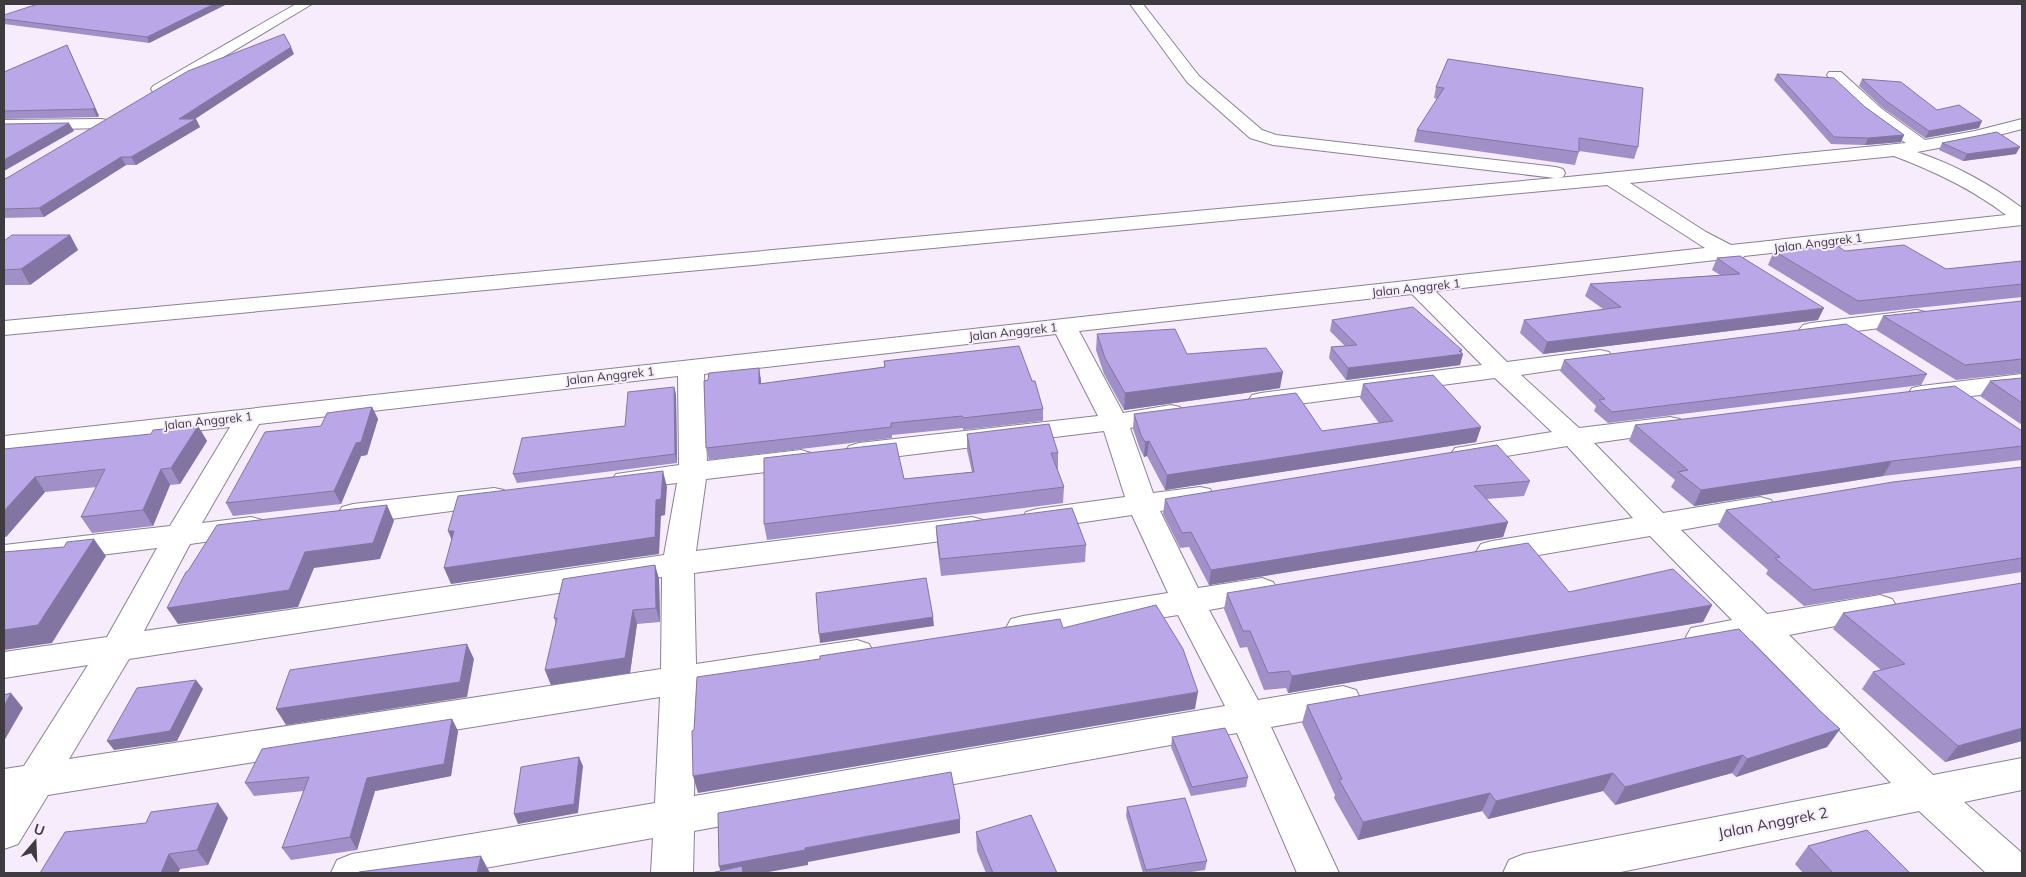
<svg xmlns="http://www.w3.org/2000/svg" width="2026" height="877" font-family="Mulish,sans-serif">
<rect width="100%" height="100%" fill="#f6ecfc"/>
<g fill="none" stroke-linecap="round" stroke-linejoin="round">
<defs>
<g id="minor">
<path d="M1130,4h13l56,72 63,54 14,5 280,32 7,2 2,4 -2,4 -5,1 348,-35c-26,-17 -61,-42 -79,-68l2,-3h12l41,37 43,31 50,-9 47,-12v10l-46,12 -59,11c38,13 73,32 105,56v17l-278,31 -2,4 -8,1 -9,-2 -290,32 72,71 93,-12 9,2 3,5 -3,5 -88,13 58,53 91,-11 10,2 4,6 -4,6 -86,12 69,70 97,-16 11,3 4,7 -4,7 -90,16 86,84 113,-19 12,4 5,8 -5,8 -103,20 144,140 89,-17v32l-58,12 58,51v20h-36l-67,-62 -303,62h-113l6,-13 15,-6 367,-71 -139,-142 -49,9 -12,-4 -5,-9 5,-9 41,-8 -82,-84 -158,27 -11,-3 -5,-8 5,-8 11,-3 141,-23 -66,-72 -102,17 -10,-3 -4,-6 4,-6 97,-16 -57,-54 -234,31 -9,-2 -4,-6 4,-6 9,-2 221,-28 -70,-71 -333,37 44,82 48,-8 9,2 4,6 -4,6 -50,9 23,65 47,-6 10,2 5,7 -5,7 -50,8 38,77 64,-10 11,4 5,8 -5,8 -64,12 49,90 85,-14 13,4 5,10 -5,10 -13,4 -72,13 68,146h-42l-60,-140 -543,98 -1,42h-42l2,-35 -196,35h-126l6,-13 15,-6 303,-51 5,-106 -612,98 -30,49 -14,5v-80l20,-3 64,-101 -84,13v-26l103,-15 50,-89 -153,19v-22l166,-19 60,-99 -226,25v-16l1701,-188 -98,-63 -1603,150v-14l1551,-143 -282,-33 -23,-7 -63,-56zM1894,156c40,15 78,33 112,59l-275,30 -25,-13 -76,-49zM1056,334l42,82 -239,27 -10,3 -4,6 4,6 10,3 245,-30 21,66 -88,12 -11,3 -4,7 4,7 11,3 95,-14 36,78 -145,23 -12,3 -5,9 5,9 12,3 155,-25 47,91 -531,90 2,-104 161,-26 12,-4 5,-9 -5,-9 -12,-4 -161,24 -2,-91 278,-36 11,-3 4,-7 -4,-7 -11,-3 -276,34 10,-72 95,-11 10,-3 4,-6 -4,-6 -10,-3 -94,11 -3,-87zM678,376l1,89 -63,9 -4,6 4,6 10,3 51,-6 -13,72 -520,76 46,-87 72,-10 4,-7 -4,-7 -11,-3 -49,6 57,-99zM662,577l-1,92 -592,90 60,-100z"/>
<path d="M101,119l6,1 3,4 -3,4 -103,2v-10z"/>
<path d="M1917,310l8,2 4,5 -4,5 -114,15 -8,-2 -4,-5 4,-5 8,-2z"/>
<path d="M2022,374v16l-101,12 -9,-2 -4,-6 4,-6 9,-2z"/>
<path d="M494,488l10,2 5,7 -5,7 -151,20 -11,-3 -4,-7 4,-7 11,-3z"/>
</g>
<path id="tertiary" d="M296,4h16l-147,88h-12l-2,-3 2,-3z"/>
</defs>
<use href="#minor" stroke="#8b8291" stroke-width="2"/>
<use href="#tertiary" stroke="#8b8291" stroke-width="2"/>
<use href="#minor" fill="#fff" fill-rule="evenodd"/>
<use href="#tertiary" fill="#fff" fill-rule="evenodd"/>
</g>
<g fill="#a090c7">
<path d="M227,4l-78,39 -145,-19v-9z"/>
<path d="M67,45l32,71 -2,1 -93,2v-47z"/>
<path d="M294,54l-100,65h2l4,8 -64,38h-10l-82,52 -40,1v-39z"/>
<path d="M1448,59l190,88 -4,12 -55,-8 -4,14 -161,-23 3,-12 20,-31 -3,-1 2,-11z"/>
<path d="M1777,74l88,33 39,28 -3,7 -36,3 -34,-1 -57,-64z"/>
<path d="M1862,79l75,31 42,18 -54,10 -42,-30 -24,-22z"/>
<path d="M1942,143l74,11 -53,7 -24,-11z"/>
<path d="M70,235l8,15 -48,35h-26v-44z"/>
<path d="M1774,251h71l101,18 76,-8v36l-172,18 -82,-50z"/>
<path d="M1717,258l101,62 -275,34 -23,-21 4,-13 79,-11 -18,-13 5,-12 130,-9 -8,-5z"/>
<path d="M2022,301v72l-66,7 -80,-50 7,-14z"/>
<path d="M1332,320l130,33 -2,12 -114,15 -17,-22 2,-11 14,-1 -15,-15z"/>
<path d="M1097,334l90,20 93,34 -156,22 -20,-36 -8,-24z"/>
<path d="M1564,360l363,14 -6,11 -313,38 -14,-12 2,-5 -36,-35z"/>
<path d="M884,361l148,20 11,28v12l-80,9v-2l-71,7v3l-183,22 -3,-12 2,-68 51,-12 2,16 123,-17z"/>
<path d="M2022,378v47l-42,-29 10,-15z"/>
<path d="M1363,384l118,43 -5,15 -311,48 -18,-34 -3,1 -4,-8 -7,-20 1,-15 188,17 57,-8 -19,-25z"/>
<path d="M674,387l2,8 1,68 -160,20 -4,-9 112,-48z"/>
<path d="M372,407l6,12 -11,36 -6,1 -20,48 -108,12 -7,-13z"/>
<path d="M1635,425l386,6h1v29l-139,16 -189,30 -23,-19 4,-7 -46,-39z"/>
<path d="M198,426l9,15 -27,43 -10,1 -17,41 -61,7 -11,-16 16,-30 -52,5 -39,45h-2v-88l147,-15z"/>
<path d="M967,434l91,19v16h-1l7,18 -1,16 -296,37 -3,-16 140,-45 68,-7 -5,-22z"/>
<path d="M2022,467v105l-218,34 -38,-32 2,-4 -50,-44 8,-16z"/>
<path d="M1530,481l-6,15 -37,3 21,23 -5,15 -294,48 -20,-38 -9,1 -17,-34 2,-15z"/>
<path d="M936,526l150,19 -1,17 -144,14 -4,-33z"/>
<path d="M655,565l4,14 1,43 -23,2 -7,49 -79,12 -6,-15 11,-46 -2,-6z"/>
<path d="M1569,592l143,13 -9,17 -415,71 -2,-5 -22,2 -17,-43 -7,1 -16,-39 3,-16z"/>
<path d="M1843,613l179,128 -77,21 -83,-73 11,-17 8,-2 -48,-41z"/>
<path d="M1307,705l513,6 20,18 -13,18 -91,30 -4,-4 -117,32 -12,-14 -115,28 -6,-8 -124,29 -24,-42 1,-3 -33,-72z"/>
<path d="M452,719l6,12 -7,45 -76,15 -18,59 -66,10 -9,-12 22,-57 -50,5 -9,-13z"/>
<path d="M1172,737l76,40 -2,10 -55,9 -20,-49z"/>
<path d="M1127,807l80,54 -2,9 -20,3h-42l-17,-57z"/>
<path d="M228,818l-20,47 -28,4 -2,4h-138z"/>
<path d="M976,832l81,41h-71l-9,-22z"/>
<path d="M1808,846l102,27h-107l-8,-9z"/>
</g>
<g fill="#8275a2">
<path d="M214,4h13l-78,39 -2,-6z"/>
<path d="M291,47l3,7 -111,73 13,-8 4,8 -64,38 -5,-8 48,-38z"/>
<path d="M70,52l29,64 -2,1 -4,-8z"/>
<path d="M1982,121l-3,7 -54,10 4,-7z"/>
<path d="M69,123l5,8 -70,40v-11z"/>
<path d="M1904,135l-3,7 -36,3 3,-7z"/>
<path d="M2020,147l-4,7 -53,7 4,-7z"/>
<path d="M121,157l5,8 -82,52 -5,-9z"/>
<path d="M70,235l8,15 -48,35 -9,-16z"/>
<path d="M1824,308l-6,12 -275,34 4,-12z"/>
<path d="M1462,350l-1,4h2l-3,11 -114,15 2,-12z"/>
<path d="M759,368l2,12v15l-2,-11z"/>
<path d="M1283,372l-3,16 -156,22 1,-17z"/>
<path d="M674,387l2,8 1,68 -2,-9z"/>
<path d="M372,407l6,12 -11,36 -6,1 -20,48 -7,-13z"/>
<path d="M198,426l9,15 -27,43 -9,-16z"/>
<path d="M1481,427l-5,15 -311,48 2,-15z"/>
<path d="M1149,441l-2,15 -3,1 1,-15z"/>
<path d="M1892,461l-9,15 -189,30 7,-16z"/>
<path d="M161,469l9,16 -17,41 -10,-16z"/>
<path d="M663,471l4,16 -2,28 -4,1 -2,38 -208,30 -7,-16 212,-68z"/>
<path d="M35,477l10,15 -39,45 -2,-4v-22z"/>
<path d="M387,505l7,16 -14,38 -66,9 -16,39 -120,17 -11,-16 138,-56z"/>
<path d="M1508,522l-5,15 -294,48 2,-15z"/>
<path d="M448,531h6l1,17z"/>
<path d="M94,539l12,17 -54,87 -48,7v-20z"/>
<path d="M655,565l4,14 1,43 -4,-14z"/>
<path d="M1712,605l-9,17 -415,71 4,-17z"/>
<path d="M633,610l4,14 -7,49 -79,12 -6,-15z"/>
<path d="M933,617l1,9 -114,17 -1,-9z"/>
<path d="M467,644l7,15 -7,38 -181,28 -10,-16z"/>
<path d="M196,680l7,9 -26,52 -63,9 -7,-9z"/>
<path d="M1198,692l-3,17 -497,84 -5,-17z"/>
<path d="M11,693l12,15 -19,33v-35z"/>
<path d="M452,719l6,12 -7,45 -76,15 -18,59 -7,-13 17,-59z"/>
<path d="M2022,728v13l-77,21 13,-16z"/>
<path d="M1840,729l-13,18 -91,30 11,-18z"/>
<path d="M1743,755l-11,18 -117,32 10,-18z"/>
<path d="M579,757l4,9 -5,47 -60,11 -4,-10z"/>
<path d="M1613,773l-10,18 -115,28 8,-18z"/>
<path d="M1490,793l-8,18 -124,29 5,-18z"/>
<path d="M218,803l10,15 -20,47 -11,-15z"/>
<path d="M960,819v14l-152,29v3l-45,8h-42l-2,-7 86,-18z"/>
<path d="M169,854l11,15 -2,4h-17z"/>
<path d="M481,856l9,17h-13z"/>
</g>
<g fill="#baa7e7" stroke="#8275a2">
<path d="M38,4h176l-67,33 -143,-18v-4z"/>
<path d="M284,34l7,13 -112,72h17l-65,38h-10l-82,51 -35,1v-30l3,-1 181,-107z"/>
<path d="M67,45l28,63 -2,1 -89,2v-39z"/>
<path d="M1448,59l195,29 -5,59 -59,-9v14l-162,-22 27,-42 -8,-1z"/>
<path d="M1777,74l57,4 31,29 39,28 -36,3 -34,-1z"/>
<path d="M1862,79l39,3 36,28 22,-5 23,16 -53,10 -43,-30z"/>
<path d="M69,123l-65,37v-36z"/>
<path d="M1997,132l23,15 -53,7 -25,-11z"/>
<path d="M12,235h58l-49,34 -17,1v-29z"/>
<path d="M1836,245l9,6 59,-6 42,24 76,-8v23l-164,17 -84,-50z"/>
<path d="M1740,256l84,52 -277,34 -23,-22 97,-13 -31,-23 150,-10 -23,-16z"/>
<path d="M2022,301v58l-57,6 -82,-49z"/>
<path d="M1413,307l49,43 -3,1 4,3 -115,14 -17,-21 26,-2 -25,-25z"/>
<path d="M1846,324l81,50 -315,38 -13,-12 6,-1 -41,-39z"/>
<path d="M1175,329l12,25 79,-6 17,24 -158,21 -20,-35 -8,-24z"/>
<path d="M1019,346l13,35h3l8,28 -80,9 -1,-2 -71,7v4l-185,21 -2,-67 4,-1 1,-7 50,-5v16l126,-17 -1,-6z"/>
<path d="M1433,375l48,52 -314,48 -18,-34 -4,1 -4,-7 -7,-21 162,-21 26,38 71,-10 -30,-37z"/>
<path d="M2022,378v25l-32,-22z"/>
<path d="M1955,386l67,45v15l-130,15 -191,29 -23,-18 10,-2 -53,-45z"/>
<path d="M674,387l1,67 -162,20 9,-36 103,-12 3,-34z"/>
<path d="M372,407l-11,35 -5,1 -22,48 -108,12 39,-71 56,-6 6,-13z"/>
<path d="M1049,424l9,29h-7l13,34 -300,37v-66l132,-15 8,36 70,-7 -7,-38z"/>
<path d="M198,426l-27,42 -10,1 -18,41 -62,7 24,-48 -70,8 -31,34v-62l147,-15 2,-4z"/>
<path d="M1497,445l33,36 -56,5 34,36 -297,48 -20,-38 -9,1 -17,-34z"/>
<path d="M2022,467v91l-209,32 -38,-32 5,-1 -54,-47 167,-28z"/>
<path d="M663,471l-2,28 -5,1 -1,37 -211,31 10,-37h-6l10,-35z"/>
<path d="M387,505l-14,38 -68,9 -16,38 -122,18 19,-36 2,-1 29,-46z"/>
<path d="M1072,508l14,37 -146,14 -4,-33z"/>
<path d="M94,539l-56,86 -34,5v-78l60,-5 3,-5z"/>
<path d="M1528,543l41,49 104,-23 39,36 -420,71 -3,-5 -21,2 -18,-42h-7l-16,-38z"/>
<path d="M655,565l1,43 -23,2 -8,48 -80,12 12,-52h-3l9,-39z"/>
<path d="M926,578l7,39 -114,17 -3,-41z"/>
<path d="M2022,583v145l-64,18 -85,-74 32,-8 -62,-51z"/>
<path d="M1156,605l27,44 15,43 -505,84 -1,-45 2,-1 3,-53 123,-18v-3l240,-37 3,9z"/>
<path d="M1739,629l81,82 20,18 -93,30 -4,-4 -118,32 -12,-14 -117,28 -6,-8 -127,29 -24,-42 3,-1 -35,-74z"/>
<path d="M467,644l-7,38 -184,27 14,-39z"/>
<path d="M196,680l-26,51 -63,10 30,-53z"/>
<path d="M11,693l-7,13v-11z"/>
<path d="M452,719l-8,45 -77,14 -17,59 -68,11 27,-71 -64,6 17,-34z"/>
<path d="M1225,728l23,49 -56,10 -20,-50z"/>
<path d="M579,757l-5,47 -60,10 7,-47z"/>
<path d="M951,772l9,47 -155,29v2l-86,16 -1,-53z"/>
<path d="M1185,798l22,63 -61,9 -19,-63z"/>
<path d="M218,803l-21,47 -28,4 -8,19h-121l25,-41 81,-9 5,-11z"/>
<path d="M1031,815l26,58h-64l-17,-41z"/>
<path d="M1867,830l43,43h-77l-25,-27z"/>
<path d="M481,856l-4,17h-118v-1z"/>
<path d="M742,866l1,7h-32z"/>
</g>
<g text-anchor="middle" stroke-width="4" stroke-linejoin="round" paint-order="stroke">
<g font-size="12" fill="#3f3b41" stroke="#f6ecfc">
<text transform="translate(1818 243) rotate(-7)" y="4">Jalan Anggrek 1</text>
<text transform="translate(1416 288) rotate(-6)" y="4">Jalan Anggrek 1</text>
<text transform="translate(1013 332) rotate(-6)" y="4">Jalan Anggrek 1</text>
<text transform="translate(610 376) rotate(-6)" y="4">Jalan Anggrek 1</text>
<text transform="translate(208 421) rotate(-6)" y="4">Jalan Anggrek 1</text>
</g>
<g font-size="15" fill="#3f3b41" stroke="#f6ecfc">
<text transform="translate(1773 823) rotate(-11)" y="5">Jalan Anggrek 2</text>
</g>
</g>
<rect width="2026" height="877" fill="none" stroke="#3f3b41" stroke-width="10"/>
<g transform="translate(35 842) rotate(19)" stroke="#f6ecfc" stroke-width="4" paint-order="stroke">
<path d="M0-4L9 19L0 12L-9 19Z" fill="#3f3b41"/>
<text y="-8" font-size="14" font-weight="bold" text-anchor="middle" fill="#3f3b41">U</text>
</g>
</svg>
